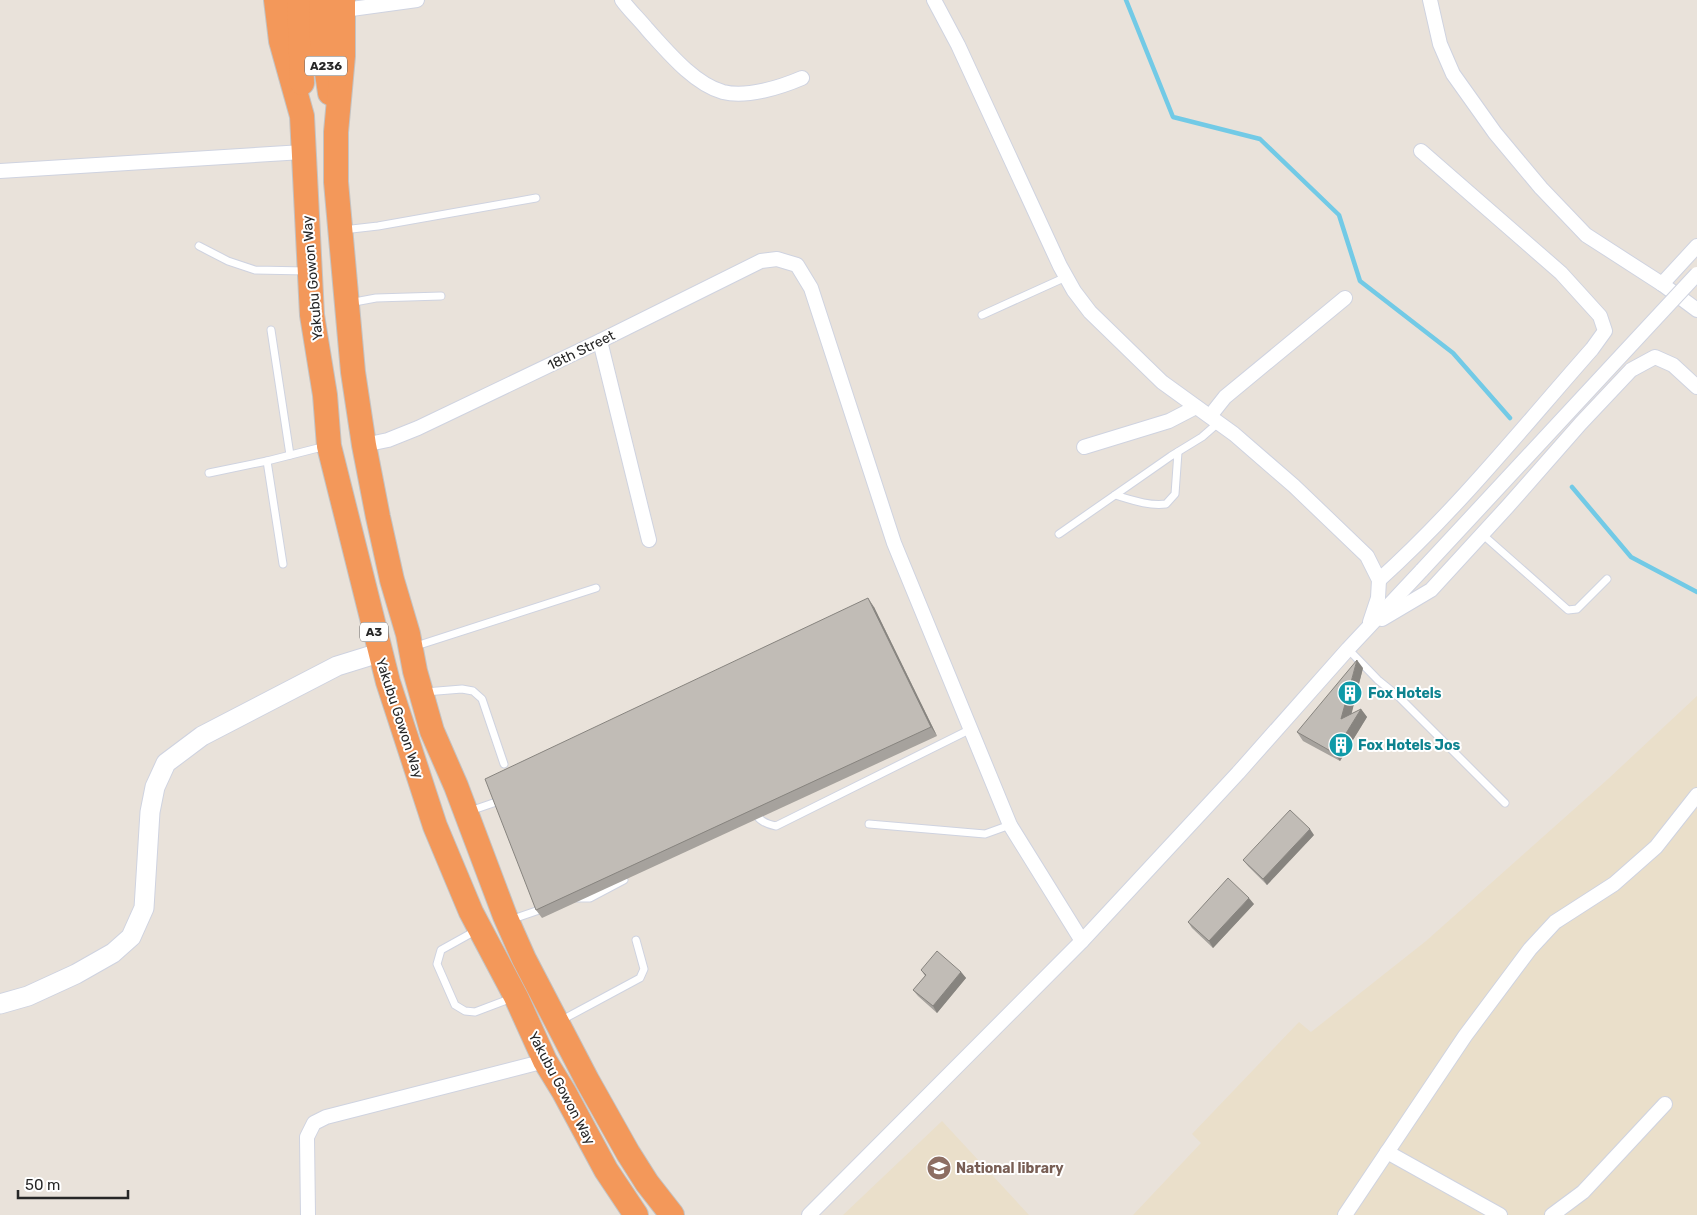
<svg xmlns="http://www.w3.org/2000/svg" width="1697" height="1215" font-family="Rubik,sans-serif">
<rect width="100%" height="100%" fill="#e9e2da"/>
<g fill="#eadfca">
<path d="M1697,696v519h-564l68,-72 -9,-9 107,-112 12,10 115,-91 182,-162z"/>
<path d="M942,1121l87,94h-186z"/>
</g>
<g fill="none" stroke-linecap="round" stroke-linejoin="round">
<g stroke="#72cae6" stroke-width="4.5">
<path d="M1126,0l47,117 87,22 79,76 21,66 93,72 57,65"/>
<path d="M1572,487l59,70 66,35"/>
</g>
<defs>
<g id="lane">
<path d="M343,230l35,-4 158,-28"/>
<path d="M199,246l29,15 27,9 52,1"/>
<path d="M349,303l27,-5 65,-2"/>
<path d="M982,315l84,-38"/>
<path d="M271,330l19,125"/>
<path d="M267,461l16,103"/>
<path d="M209,473l58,-12 59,-15"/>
<path d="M1115,495c17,5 33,11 51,9l9,-10 3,-42"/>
<path d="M1059,534l112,-78 31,-19 16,-14"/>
<path d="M1482,534l86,76 9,-1 30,-30"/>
<path d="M413,647l183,-59"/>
<path d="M1348,649l30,31 21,17 106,106"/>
<path d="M425,692l37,-3 11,2 9,8 22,65"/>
<path d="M470,811l32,-11"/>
<path d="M753,811c6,9 12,13 23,15l195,-97"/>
<path d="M869,824l116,10 25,-9"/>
<path d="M577,898h13l34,-18"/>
<path d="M510,920l35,-12"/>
<path d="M477,930l-36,20 -4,14 18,41 10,6 10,1 37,-14"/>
<path d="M560,1021l80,-43 4,-9 -8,-29"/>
</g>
<g id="street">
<path d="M622,0c7,10 17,19 25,29 20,22 47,55 76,63 24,6 58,-5 79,-14"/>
<path d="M934,0l24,45 102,221 14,25 16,21 72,70 72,52 60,52 73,70 12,24 -1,18 -8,24"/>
<path d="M1430,0l10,44 13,30 42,59 46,55 45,47 76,49 35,26"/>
<path d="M344,10l73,-10"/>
<path d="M0,171l303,-19"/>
<path d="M1662,284l35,-38"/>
<path d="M600,341l49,199"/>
<path d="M1210,416l15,-19 120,-99"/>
<path d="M364,445l24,-5 30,-12 182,-87 161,-80 16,-2 20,6 14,23 83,255 116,282 72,116"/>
<path d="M1084,447l85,-26 27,-14"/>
<path d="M1379,580c78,-70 144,-153 213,-231l13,-18 -5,-15 -39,-43 -140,-122"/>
<path d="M1382,619l49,-29 77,-84 73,-83 50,-53 24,-13 18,8 24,22"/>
<path d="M1387,1152l113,63"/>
<path d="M308,1215l-1,-78 7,-14 12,-6 219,-56"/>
<path d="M809,1215l273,-274 156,-168 110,-124 74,-79"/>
<path d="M1345,1215l120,-179 65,-87 25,-27 59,-38 42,-37 41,-52"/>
<path d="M1552,1215l31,-23 82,-88"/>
</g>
<path id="secondary" d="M0,1004l28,-8 48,-22 37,-21 18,-16 13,-29 6,-96 5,-25 11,-24 36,-27 135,-70 42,-13"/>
<g id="highway">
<path d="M276,0l5,41 21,75 10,199 13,80 4,51 59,236 47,144 36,86 45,85 29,64 19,31 42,78 30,45"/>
<path d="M299,0l3,83"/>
<path d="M321,0l1,40 8,53"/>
<path d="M343,0v56l-7,76v50l17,190 11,73 14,72 14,63 16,54 7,37 17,60 24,55 49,130 19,43 63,121 41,73 19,30 25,32"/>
</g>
</defs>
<use href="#lane" stroke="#cfd3e0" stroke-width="9"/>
<use href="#street" stroke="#cfd3e0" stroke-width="16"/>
<use href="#secondary" stroke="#cfd3e0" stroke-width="21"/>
<use href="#highway" stroke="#c3c3c3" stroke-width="26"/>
<use href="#lane" stroke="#fff" stroke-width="7"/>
<use href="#street" stroke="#fff" stroke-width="14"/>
<use href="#secondary" stroke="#fff" stroke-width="19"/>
<use href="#highway" stroke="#f3985a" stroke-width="24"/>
<defs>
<path id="street-bridge" d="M1422,570l275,-296"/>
</defs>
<use href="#street-bridge" stroke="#cfd3e0" stroke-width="16" stroke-linecap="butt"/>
<use href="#street-bridge" stroke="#fff" stroke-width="14"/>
</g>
<g fill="#a6a29d">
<path d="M874,607l63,129 -395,182 -6,-8z"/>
<path d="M1363,668l-12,46 10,-5 6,8 -27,44 -37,-20 -6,-9z"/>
<path d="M1314,835l-47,50 -19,-19 -5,-6z"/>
<path d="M1254,904l-41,44 -21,-20 -4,-6z"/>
<path d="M921,970l40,2 5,6 -29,35 -19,-17 -5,-6 12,-14z"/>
</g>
<g fill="#87847f">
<path d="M868,598l6,9 63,129 -6,-9z"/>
<path d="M1357,660l6,8 -15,60 -7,-9z"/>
<path d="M1361,709l6,8 -27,44 -6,-8z"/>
<path d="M1310,829l4,6 -47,50 -4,-6z"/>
<path d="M1249,898l5,6 -41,44 -4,-7z"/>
<path d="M961,972l5,6 -29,35 -4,-7z"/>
</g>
<g fill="#c1bcb6" stroke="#87847f">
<path d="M868,598l63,129 -395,183 -51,-131z"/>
<path d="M1357,660l-16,59 20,-10 -27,44 -37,-21z"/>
<path d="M1290,810l20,19 -47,50 -20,-19z"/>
<path d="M1228,878l21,20 -40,43 -21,-19z"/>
<path d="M937,951l24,21 -28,34 -20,-16 13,-15 -5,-5z"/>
</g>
<defs>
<symbol id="building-disc" viewBox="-11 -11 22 22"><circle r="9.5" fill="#0f9aa8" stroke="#fff"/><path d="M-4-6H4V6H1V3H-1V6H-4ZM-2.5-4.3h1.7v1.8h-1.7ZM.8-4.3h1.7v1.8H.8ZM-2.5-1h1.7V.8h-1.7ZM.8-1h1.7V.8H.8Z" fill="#fff"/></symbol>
<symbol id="school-disc" viewBox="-11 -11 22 22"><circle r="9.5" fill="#8d6e63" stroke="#fff"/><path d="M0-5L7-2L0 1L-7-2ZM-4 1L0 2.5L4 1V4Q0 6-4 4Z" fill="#fff"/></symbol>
</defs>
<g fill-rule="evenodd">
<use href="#building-disc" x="1336" y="679" width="28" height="28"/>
<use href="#building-disc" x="1327" y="731" width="28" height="28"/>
<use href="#school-disc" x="925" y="1154" width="28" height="28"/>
</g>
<g text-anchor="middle" stroke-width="4" stroke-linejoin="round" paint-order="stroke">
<g fill="#fff" stroke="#686868" stroke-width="1">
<rect x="305" y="56.5" width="42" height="19" rx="4"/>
<rect x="360" y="622.5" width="28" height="19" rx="4"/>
</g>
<g font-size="12" font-weight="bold" fill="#272727">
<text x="326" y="70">A236</text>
<text x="374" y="636">A3</text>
</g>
<g font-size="14" fill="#272727" stroke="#fff">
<text transform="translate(312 278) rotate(-95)" y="5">Yakubu Gowon Way</text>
<text transform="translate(581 350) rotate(-26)" y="5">18th Street</text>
<text transform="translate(400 718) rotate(72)" y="5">Yakubu Gowon Way</text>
<text transform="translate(562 1088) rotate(62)" y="5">Yakubu Gowon Way</text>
</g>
<g font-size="14" font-weight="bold" fill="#0d838f" stroke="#fff" text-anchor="start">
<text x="1368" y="698">Fox Hotels</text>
<text x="1358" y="750">Fox Hotels Jos</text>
</g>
<g font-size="14" font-weight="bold" fill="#785e54" stroke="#fff" text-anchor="start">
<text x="956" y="1173">National library</text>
</g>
</g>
<path d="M18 1190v8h110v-8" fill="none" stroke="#272727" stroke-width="2.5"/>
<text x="25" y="1190" font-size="15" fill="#272727" stroke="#ffffff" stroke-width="4" paint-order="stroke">50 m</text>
</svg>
